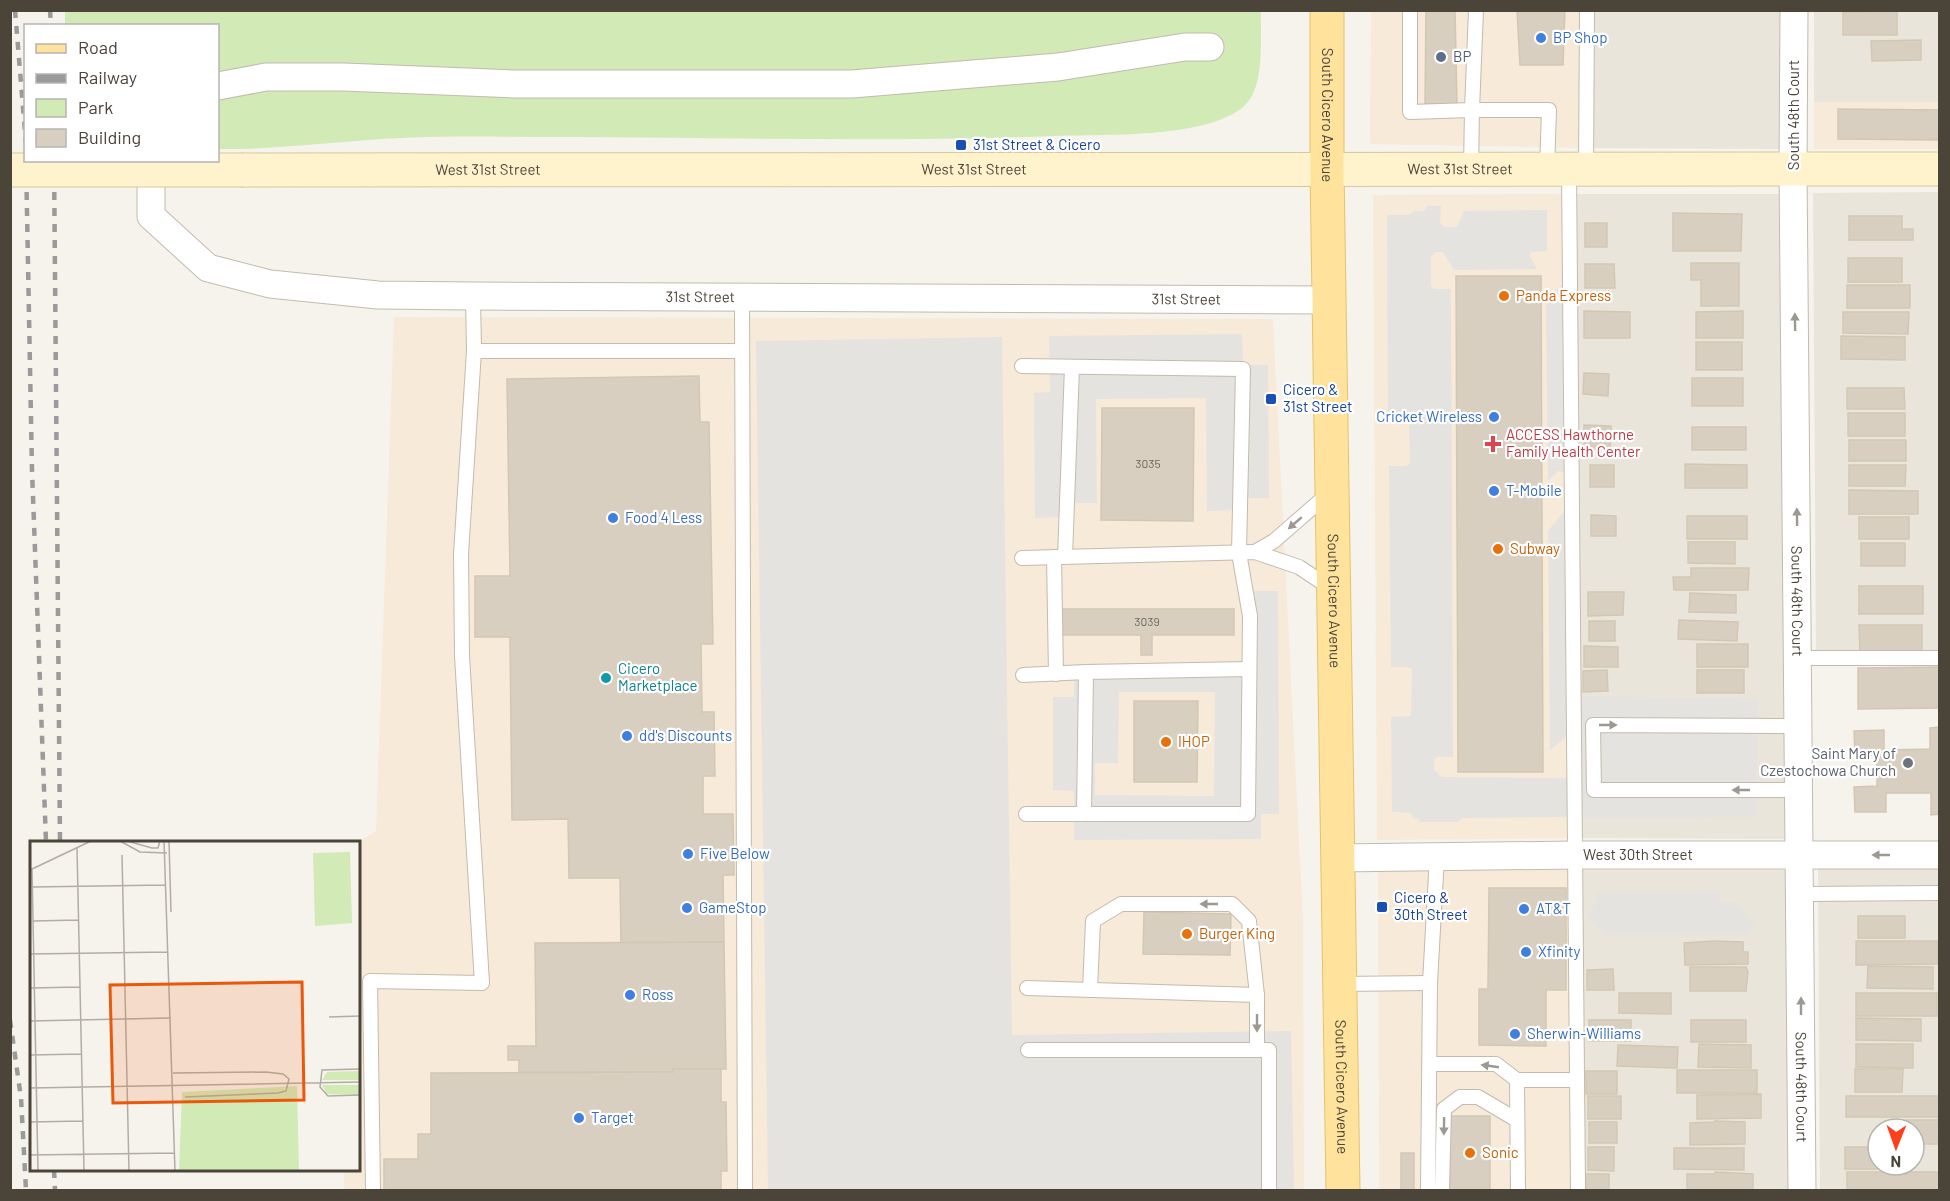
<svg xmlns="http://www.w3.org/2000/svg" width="1950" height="1201" font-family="Barlow,sans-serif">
<rect width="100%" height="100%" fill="#f6f3ec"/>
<g fill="#eae5da" fill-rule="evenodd">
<path d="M1587,11h194l1,138 -196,-1z"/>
<rect x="1814" y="11" width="125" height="91"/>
<path d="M1939,192v466h-123l-3,-465z"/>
<path d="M1569,194h211l7,645 -212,-1z"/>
<path d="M1818,869h121v321h-119zM1878,1129h36v36h-36z"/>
<path d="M1575,870h212l1,320h-210z"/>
</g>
<g fill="#f7ead8">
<path d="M1371,11h216l-1,137 -216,-4z"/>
<rect x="1814" y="102" width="125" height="47"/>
<path d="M1569,194l6,644 -198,2 -4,-645z"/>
<path d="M394,317l879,2 30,600 1,271h-960v-20h14v-328l18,-11z"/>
<path d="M1378,870h197l3,320h-199z"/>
</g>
<path fill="#d2eab5" d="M65,11h1196c-1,27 5,79 -19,97 -41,31 -137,26 -189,28 -159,6 -318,2 -478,1 -49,0 -98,-1 -147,0 -71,1 -140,13 -210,12v-123l-153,-1z"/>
<g fill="#e5e3e0" fill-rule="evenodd">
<path d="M1428,206h13l-1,17 5,4h12l7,-16 83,-1v41l-16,1 -2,3 8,14 -83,1 -11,-18h-8l-4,5v29l3,3h17l2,468h-16l-3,3v10l8,7 125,1v39l-104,1 -5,4h-38l-1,-3 -6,-1 -2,-5 -19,-1 -1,-95 20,-1 1,-47 -5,-2h-16l-2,-201h17l4,-3 -1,-45 -3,-3 -18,1 -1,-201h22l5,-4h10z"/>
<path d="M1562,285l2,187 -6,-1 -10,10 -2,-182z"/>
<path d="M1242,334l1,31h25l1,133h-31v12l-31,1 -1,-113 -110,1 1,104h-36l-1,14 -25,1 -1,-125 16,-1 -1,-56z"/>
<path d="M1002,337l10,698 279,-4 3,159h-526l-12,-849z"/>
<path d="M1564,512l2,225 -16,13 -2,-219z"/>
<path d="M1242,591h36l1,223h-18v25l-187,1v-49l-21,-1v-93h21v-33l169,-2zM1119,692h96l-1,104 -119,-1v-32h23z"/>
<path d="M1579,696l179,3 -2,118 -176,1z"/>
<path d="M1719,891v10l17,1 19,26 -7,7h-144l-17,-17 10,-17v-9z"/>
</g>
<g fill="#d8cfc1" stroke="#d3c7b4" stroke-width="1.5">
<path d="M1426,10h29l2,94h-32z"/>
<path d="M1517,10h48l-2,55h-43z"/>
<path d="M1897,11v24h-54v-23z"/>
<path d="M1921,40v20l-49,1 -1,-20z"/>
<path d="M1838,109l102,1v30l-102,-1z"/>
<path d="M1673,213l69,1 -1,37h-68z"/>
<path d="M1849,216h53v13h11v11h-64z"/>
<rect x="1585" y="223" width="22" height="24"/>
<rect x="1848" y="258" width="54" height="24"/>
<path d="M1691,263h48v43h-38v-26h-10z"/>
<path d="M1585,264h29l1,24h-30z"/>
<path d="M1456,276h85l2,496h-85z"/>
<rect x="1847" y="285" width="63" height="23"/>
<path d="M1584,311l46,1v26h-46z"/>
<path d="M1743,311v27h-47v-26z"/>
<path d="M1843,312h66l-1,22 -65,-1z"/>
<path d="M1841,336l64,1v23l-64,-1z"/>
<rect x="1696" y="342" width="46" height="28"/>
<path d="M1584,373l25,1 -1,22 -25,-2z"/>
<path d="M699,376l1,46h9l4,222h-12l1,68h12l1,64h-12v38h30l1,61h-11l1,67 -103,2 -1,-66h-51l-1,-59 -56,1 -2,-183h-35v-61h35l-3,-197z"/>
<rect x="1692" y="378" width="51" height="28"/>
<path d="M1847,388h57l1,21h-58z"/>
<path d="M1102,408h92l-1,113 -92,-1z"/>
<rect x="1848" y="413" width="57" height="23"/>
<path d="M1584,425l27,1 -1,24h-26z"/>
<rect x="1692" y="427" width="54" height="23"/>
<rect x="1849" y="440" width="57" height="21"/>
<path d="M1685,464l62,1v23h-62z"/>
<rect x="1590" y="465" width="24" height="22"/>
<path d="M1849,465h57l-1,21h-56z"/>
<path d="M1849,490l69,1v23h-69z"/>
<path d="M1591,515l25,1v20h-25z"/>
<rect x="1687" y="516" width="60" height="23"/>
<rect x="1859" y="517" width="50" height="22"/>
<path d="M1688,542h47v22l-47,-1z"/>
<rect x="1861" y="543" width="44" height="23"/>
<path d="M1691,568h58l-1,22h-74l-1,-13h18z"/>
<rect x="1859" y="586" width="64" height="28"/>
<path d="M1588,592h36l-1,23 -35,1z"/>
<path d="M1690,593l46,2v18l-47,-1z"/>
<path d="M1060,609h174v26h-82v20h-11v-20h-81z"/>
<path d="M1679,620l59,2 -1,19 -59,-2z"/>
<rect x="1589" y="621" width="26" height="20"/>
<path d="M1859,625h63v26h-62z"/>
<rect x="1697" y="644" width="51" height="23"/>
<path d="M1584,646l34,1v20h-34z"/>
<path d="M1940,667v41l-82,1v-41z"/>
<path d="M1607,670l1,21 -25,1v-21z"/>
<rect x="1697" y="670" width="47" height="23"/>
<path d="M1134,701h64l-1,81h-63z"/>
<path d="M1940,727v87l-9,1v-22h-45v19h-31l-1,-25 23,-1v-15l-1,-16 -21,1 -1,-25 30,-1v20l46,-1v-21z"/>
<path d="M1489,888h77v102h-20v56l-67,-1v-56h9z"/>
<path d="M1144,912l87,2 -1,41 -87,-1z"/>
<rect x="1858" y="916" width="47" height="22"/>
<path d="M1714,941l29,1v10h5v12l-63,1 -1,-22z"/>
<path d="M1856,941h82v23l-82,1z"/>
<path d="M724,942l2,127h-53v3h-154v-12h-11v-14h28l-1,-103z"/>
<path d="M1868,966l65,1v22l-66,-1z"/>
<path d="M1690,967h56l2,5 -2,19h-56z"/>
<path d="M1613,969l1,21h-27v-20z"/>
<path d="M1619,993h52v21l-52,-1z"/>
<rect x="1856" y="993" width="81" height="23"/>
<path d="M1856,1018l65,1v22l-65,-1z"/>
<rect x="1589" y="1020" width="42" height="21"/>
<rect x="1691" y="1020" width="55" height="22"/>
<path d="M1699,1044l52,1v23l-53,-1z"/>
<path d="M1856,1044h57v24l-57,-1z"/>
<path d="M1618,1045l60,2 -1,21 -60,-2z"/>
<path d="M673,1069h48v33h5l1,69h-6v19h-337v-31h34v-25h13v-61l242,-1z"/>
<path d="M1855,1069h48l-1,23h-47z"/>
<rect x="1677" y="1070" width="80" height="23"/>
<rect x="1586" y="1071" width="31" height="23"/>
<path d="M1761,1094v24l-64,1v-24z"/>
<rect x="1588" y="1096" width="33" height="23"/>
<rect x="1846" y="1096" width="93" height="21"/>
<rect x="1450" y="1116" width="40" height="74"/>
<path d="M1905,1120h35v24h-26v-15h-9z"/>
<path d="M1715,1121l30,1v22l-55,1v-22l25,-1z"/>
<rect x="1589" y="1122" width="28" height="21"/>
<path d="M1588,1147h26v24l-26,-1z"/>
<path d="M1845,1147h33v18h35v4h-68z"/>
<path d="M1674,1148h70v22l-70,-1z"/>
<rect x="1401" y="1153" width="13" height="37"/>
<path d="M1715,1172l38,2v16h-66v-16h28z"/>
<rect x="1847" y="1172" width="93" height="18"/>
<rect x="1586" y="1174" width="23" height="16"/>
</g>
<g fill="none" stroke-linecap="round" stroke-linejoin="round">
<defs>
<g id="service">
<path d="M1410,10v102l62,-2 4,-100"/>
<path d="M1471,169l1,-59h77l-2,60"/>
<path d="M1569,170l9,1020"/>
<path d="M1586,170l1,-160"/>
<path d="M742,297l3,893"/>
<path d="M474,351h268"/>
<path d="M1022,366l221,3 -4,184 11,63 -2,198h-222"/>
<path d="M1255,552l19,-11 54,-47"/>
<path d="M1054,557l2,117"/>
<path d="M1065,557l7,-190"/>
<path d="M1022,558l233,-6 44,15 33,22"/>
<path d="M1798,658h142"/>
<path d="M1086,672l163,-3"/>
<path d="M1023,675l63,-3 -2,142"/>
<path d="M1799,726l-206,-1 1,65h206"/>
<path d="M1801,894l139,-1"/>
<path d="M1340,984l90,-1"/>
<path d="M1027,988l230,7"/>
<path d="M1090,990l3,-69 28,-17h111l17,17 8,74v55"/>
<path d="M1028,1050h241v140"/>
<path d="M1430,1064h66l21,16 1,110"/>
<path d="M1517,1080h60"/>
<path d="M373,1190l-3,-209 112,2 -20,-327 -1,-102 13,-203 -1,-55"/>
<path d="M1428,1190l2,-207 7,-127"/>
<path d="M1442,1190l2,-81 16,-12h18l39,23"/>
</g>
<g id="minor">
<path id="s1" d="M1794,10l-1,159 9,1021"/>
<path d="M218,86l48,-9h78l170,7h338l206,-17 127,-20h25"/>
<path id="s2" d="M151,160v56l57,52 62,16 108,11 95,1 856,4"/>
<path id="s3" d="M1338,858l237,-3h365"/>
</g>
<g id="secondary">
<path id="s4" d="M244,170l1696,-1"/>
</g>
<g id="primary">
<path id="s5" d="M1327,10v160l16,1020"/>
</g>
</defs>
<use href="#service" stroke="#c2bbae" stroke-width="16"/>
<use href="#minor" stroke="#c2bbae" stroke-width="29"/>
<use href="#secondary" stroke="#d6c79b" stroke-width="35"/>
<use href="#primary" stroke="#e6c16a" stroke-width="35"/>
<use href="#service" stroke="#fff" stroke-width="14"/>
<use href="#minor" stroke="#fff" stroke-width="27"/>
<use href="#secondary" stroke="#fff3cd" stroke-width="33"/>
<use href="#primary" stroke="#ffe39c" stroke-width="33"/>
<g stroke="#9a9a9a" stroke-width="4.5" stroke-dasharray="8 8" stroke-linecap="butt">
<path d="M15,10l11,134"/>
<path d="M50,10l1,16"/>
<path d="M26,160l6,310 14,372"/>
<path d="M54,160l6,682"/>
<path d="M10,1020l11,78 5,92"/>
<path d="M54,1170l1,20"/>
</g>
<defs>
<path id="secondary-bridge" d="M10,170h234"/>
</defs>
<use href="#secondary-bridge" stroke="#d6c79b" stroke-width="35" stroke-linecap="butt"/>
<use href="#secondary-bridge" stroke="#fff3cd" stroke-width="33"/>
</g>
<defs><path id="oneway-solid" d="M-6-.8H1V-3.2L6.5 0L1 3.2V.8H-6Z" transform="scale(1.5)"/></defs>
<g fill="#9c9892">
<use href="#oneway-solid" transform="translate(1795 322) rotate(-91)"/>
<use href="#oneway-solid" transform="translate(1797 517) rotate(-91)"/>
<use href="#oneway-solid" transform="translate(1295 523) rotate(139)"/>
<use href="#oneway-solid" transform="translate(1608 725)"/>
<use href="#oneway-solid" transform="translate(1741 790) rotate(-180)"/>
<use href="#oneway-solid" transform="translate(1881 855) rotate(180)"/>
<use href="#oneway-solid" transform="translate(1209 904) rotate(180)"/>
<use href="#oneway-solid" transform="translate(1801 1006) rotate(-90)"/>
<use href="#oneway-solid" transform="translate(1257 1023) rotate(90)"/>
<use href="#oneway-solid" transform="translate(1490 1066) rotate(-172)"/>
<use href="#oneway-solid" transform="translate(1444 1126) rotate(91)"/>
</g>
<g fill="#3f7fe0" stroke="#fff" stroke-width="2">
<circle cx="1541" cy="38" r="6"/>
<circle cx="1494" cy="417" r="6"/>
<circle cx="1494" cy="491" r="6"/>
<circle cx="613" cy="518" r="6"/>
<circle cx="627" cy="736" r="6"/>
<circle cx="688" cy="854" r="6"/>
<circle cx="687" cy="908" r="6"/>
<circle cx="1524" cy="909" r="6"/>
<circle cx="1526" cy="952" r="6"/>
<circle cx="630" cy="995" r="6"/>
<circle cx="1515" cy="1034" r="6"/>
<circle cx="579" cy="1118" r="6"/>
</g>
<circle fill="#5c6f8a" stroke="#fff" stroke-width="2" cx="1441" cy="57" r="6"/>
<g fill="#1a4fb4" stroke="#fff" stroke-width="2">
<rect x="955" y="139" width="12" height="12" rx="3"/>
<rect x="1265" y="393" width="12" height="12" rx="3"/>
<rect x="1376" y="901" width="12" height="12" rx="3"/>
</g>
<g fill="#e8710a" stroke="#fff" stroke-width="2">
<circle cx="1504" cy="296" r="6"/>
<circle cx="1498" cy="549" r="6"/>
<circle cx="1166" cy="742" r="6"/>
<circle cx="1187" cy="934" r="6"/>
<circle cx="1470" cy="1153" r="6"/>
</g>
<path fill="#e0444e" stroke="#fff" stroke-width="2" d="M1490 435h6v6h6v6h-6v6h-6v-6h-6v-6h6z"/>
<circle fill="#0f9aa8" stroke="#fff" stroke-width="2" cx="606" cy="678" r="6"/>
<circle fill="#6b7280" stroke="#fff" stroke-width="2" cx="1908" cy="763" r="6"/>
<g text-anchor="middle" stroke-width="4.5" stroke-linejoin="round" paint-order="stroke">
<g font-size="12" fill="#6e675b">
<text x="1148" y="468">3035</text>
<text x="1147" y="626">3039</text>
</g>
<g font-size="15" fill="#366cbe" stroke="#fff" text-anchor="start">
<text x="1553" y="43">BP Shop</text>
<text x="1482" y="422" text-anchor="end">Cricket Wireless</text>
<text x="1506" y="496">T-Mobile</text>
<text x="625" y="523">Food 4 Less</text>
<text x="639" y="741">dd's Discounts</text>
<text x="700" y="859">Five Below</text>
<text x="699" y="913">GameStop</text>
<text x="1536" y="914">AT&amp;T</text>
<text x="1538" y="957">Xfinity</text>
<text x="642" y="1000">Ross</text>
<text x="1527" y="1039">Sherwin-Williams</text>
<text x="591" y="1123">Target</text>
</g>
<g font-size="15" fill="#4e5e75" stroke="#fff" text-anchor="start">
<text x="1453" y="62">BP</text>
</g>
<g font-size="15" fill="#4b4439" stroke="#fff">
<text dy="5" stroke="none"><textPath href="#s5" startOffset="105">South Cicero Avenue</textPath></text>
<text transform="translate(1794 115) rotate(-90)" y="5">South 48th Court</text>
<text dy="5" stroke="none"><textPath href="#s4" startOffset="730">West 31st Street</textPath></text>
<text dy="5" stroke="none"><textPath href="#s4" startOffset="244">West 31st Street</textPath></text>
<text dy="5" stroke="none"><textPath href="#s4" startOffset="1216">West 31st Street</textPath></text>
<text dy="5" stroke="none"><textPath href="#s2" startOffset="628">31st Street</textPath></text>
<text dy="5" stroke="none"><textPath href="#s2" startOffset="1114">31st Street</textPath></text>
<text dy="5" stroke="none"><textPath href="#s1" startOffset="591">South 48th Court</textPath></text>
<text dy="5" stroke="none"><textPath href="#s5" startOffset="591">South Cicero Avenue</textPath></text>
<text dy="5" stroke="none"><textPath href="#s3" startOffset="300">West 30th Street</textPath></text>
<text dy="5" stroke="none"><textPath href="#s5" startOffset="1077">South Cicero Avenue</textPath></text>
<text dy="5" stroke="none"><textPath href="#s1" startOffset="1077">South 48th Court</textPath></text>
</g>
<g font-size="15" fill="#164399" stroke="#fff" text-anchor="start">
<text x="973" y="150">31st Street &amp; Cicero</text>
<text x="1283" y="395">Cicero &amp;<tspan x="1283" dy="17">31st Street</tspan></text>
<text x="1394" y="903">Cicero &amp;<tspan x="1394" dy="17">30th Street</tspan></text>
</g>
<g font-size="15" fill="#c56008" stroke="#fff" text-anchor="start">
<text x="1516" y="301">Panda Express</text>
<text x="1510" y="554">Subway</text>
<text x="1178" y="747">IHOP</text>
<text x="1199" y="939">Burger King</text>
<text x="1482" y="1158">Sonic</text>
</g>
<g font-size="15" fill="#be3a42" stroke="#fff" text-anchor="start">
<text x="1506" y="440">ACCESS Hawthorne<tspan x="1506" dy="17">Family Health Center</tspan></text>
</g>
<g font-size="15" fill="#0d838f" stroke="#fff" text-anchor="start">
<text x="618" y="674">Cicero<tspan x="618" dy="17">Marketplace</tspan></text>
</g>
<g font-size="15" fill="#5b616d" stroke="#fff" text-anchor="end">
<text x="1896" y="759">Saint Mary of<tspan x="1896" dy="17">Czestochowa Church</tspan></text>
</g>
</g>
<g transform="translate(30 841)">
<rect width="330" height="330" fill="#f6f3ec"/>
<path d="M320,11l2,71 -37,3 -2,-73zM330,230v9h-38l5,-8zM292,244h38v10l-33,-1zM267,245l2,85h-120l3,-79z" fill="#d2eab5"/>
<path fill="none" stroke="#b2ada4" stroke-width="1.5" d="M90,0l20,11 27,1M97,0l25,7h6l2,-7M134,0l11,330M139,0l2,71M47,7l7,323M92,14l7,316M2,28l6,302M0,29l61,-29M2,46l133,-2M3,80l46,-1M0,113l138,-2M0,147l50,-1M299,176l31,-1M0,180l141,-3M0,214l52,-1M330,228l-38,1 -2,17 8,9 32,-1M143,232l93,-1 17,2 6,5 -3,12 -8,2 -93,4M0,247l330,-6M0,281l53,-1M0,314l145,-2"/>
<path fill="#e8590c" fill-opacity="0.15" stroke="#e8590c" stroke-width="3" d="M272,141l2,118 -191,3 -3,-118z"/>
<rect width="330" height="330" fill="none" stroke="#4b4439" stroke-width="3"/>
</g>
<rect width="1950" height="1201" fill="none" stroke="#4b4439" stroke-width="24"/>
<rect x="24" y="24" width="195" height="138" fill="#ffffff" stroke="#b7b4b0" stroke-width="1.5"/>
<rect x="36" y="44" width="30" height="9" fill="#ffe39c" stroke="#b7b4b0" stroke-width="1.5"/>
<text x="78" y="54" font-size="18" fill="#4b4439">Road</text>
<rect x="36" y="74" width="30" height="9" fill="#9a9a9a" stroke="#b7b4b0" stroke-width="1.5"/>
<text x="78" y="84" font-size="18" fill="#4b4439">Railway</text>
<rect x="36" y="99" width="30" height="18" fill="#d2eab5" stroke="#b7b4b0" stroke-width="1.5"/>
<text x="78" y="114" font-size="18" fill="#4b4439">Park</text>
<rect x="36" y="129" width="30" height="18" fill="#d8cfc1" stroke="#b7b4b0" stroke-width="1.5"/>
<text x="78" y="144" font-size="18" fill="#4b4439">Building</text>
<g transform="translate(1896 1147) rotate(181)"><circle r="28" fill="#ffffff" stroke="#b7b4b0" stroke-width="1.5"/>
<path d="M0-4.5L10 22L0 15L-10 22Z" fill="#fc3f1d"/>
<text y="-9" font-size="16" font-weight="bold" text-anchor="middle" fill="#4b4439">N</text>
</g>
</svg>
